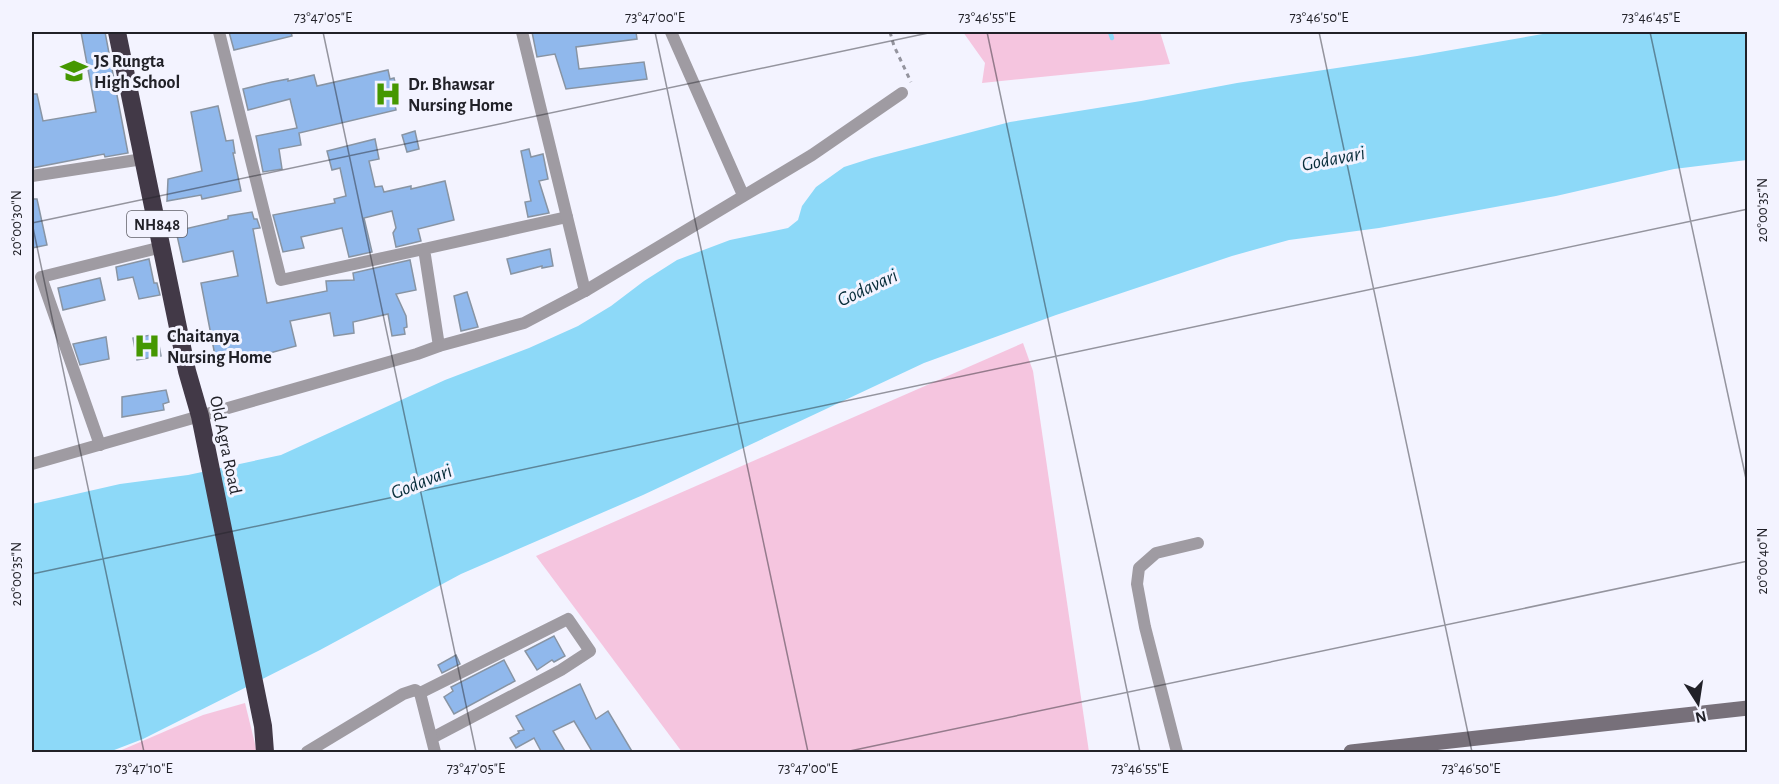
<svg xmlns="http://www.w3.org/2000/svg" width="1779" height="784" font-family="'Alegreya Sans',sans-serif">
<rect width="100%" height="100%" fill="#f3f3ff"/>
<g fill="#f5c5df">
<path d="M963,32h197l10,32 -188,19 3,-20z"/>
<path d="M1023,343l10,28 56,381h-407l-146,-196z"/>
<path d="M245,703l12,49h-140l86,-37z"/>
</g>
<path fill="#8dd9f8" d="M1554,32h193v128l-73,9 -118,27 -177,32 -90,12 -57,16 -176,59 -132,48 -281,132 -182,79 -141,76 -177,89 -34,13h-77v-248l88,-20 68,-9 93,-20 164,-75 84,-32 49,-22 33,-20 33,-25 33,-21 53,-20 58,-12 10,-8 4,-14 14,-19 28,-20 28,-9 138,-36 131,-21 96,-18 180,-27z"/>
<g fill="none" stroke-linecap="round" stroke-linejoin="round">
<path stroke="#8dd9f8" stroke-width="4.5" d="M1110,32l2,6"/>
</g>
<g fill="#90b8ec" stroke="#8894a3" stroke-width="1.5">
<path d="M81,32h24l23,121 -23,4 -1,-3 -72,14v-74h5l6,27 53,-9z"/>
<path d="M229,32h62l1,4 -58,14z"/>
<path d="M532,32h104l1,7 -61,8 3,22 65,-7 3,17 -81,10 -11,-35 -18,3z"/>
<path d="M388,70l2,9 4,-1 5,20 -5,2 2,10 -97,23 2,12 -22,4 3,20 -19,3 -7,-36 41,-8 -7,-29 -42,11 -5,-21 29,-7 16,-3v2l26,-6 3,11z"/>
<path d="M218,106l8,35 7,-1 2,13h-2l8,38 -39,8 -1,-4 -34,6 1,-22 34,-8 -11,-59z"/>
<path d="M415,131l4,18 -12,3 -5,-17z"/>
<path d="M375,139l4,20 -10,2 6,26 7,-1 2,6 27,-6v3l34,-8 9,39 -36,9 3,12 -25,6 -3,-14 3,-5 -4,-17 -28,7 8,34 -23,5 -7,-29 -41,9 3,11 -21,4 -10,-37 62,-12 -1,-4 12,-3 -6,-28 -8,2 -5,-19z"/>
<path d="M529,149l2,8 12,-3 5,25 -9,2 10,32 -21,4 -3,-15 6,-1 -10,-50z"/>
<path d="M32,199h5l10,46 -15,3z"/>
<path d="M252,212l2,7h3l3,9 -7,1 14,74 60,-12 -1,-10 28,-1 -1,-7 57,-13 6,30 -20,4 10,22 1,11 -3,1 1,6 -13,2 -4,-22 -35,8 1,11 -20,3 -4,-23 -40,8 6,25 -52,14 -27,6 -16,-83 37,-7 -5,-25 -50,11 -7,-31 52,-12v-3z"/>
<path d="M550,249l3,17 -11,2v-2l-31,8 -4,-15z"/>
<path d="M149,259l5,24h3l3,12 -21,4 -6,-22 -15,3 -2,-13z"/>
<path d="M100,278l5,22 -42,10 -5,-22z"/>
<path d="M467,292l11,35 -17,4 -7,-35z"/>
<path d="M157,334l4,22 -24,4 -4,-22z"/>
<path d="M106,337l3,22 -29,6 -7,-21z"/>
<path d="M166,390l3,12 -6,2 1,6 -42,7v-20z"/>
<path d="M554,636l11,20 -11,6 -2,-2 -15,10 -12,-19z"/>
<path d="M456,655l4,9 -18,9 -4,-8z"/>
<path d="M504,660l11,21 -61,33 -10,-17 9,-6 -2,-4z"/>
<path d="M580,684l16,35 12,-8 25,42h-40l-19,-32 -21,10 13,22h-24l-8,-15 -18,10 -6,-10 9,-5 -1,-2 6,-1 -8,-14z"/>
</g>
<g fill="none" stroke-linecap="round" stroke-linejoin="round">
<path stroke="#94949e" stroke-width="3" stroke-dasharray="4.5 4.5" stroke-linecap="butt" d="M890,32l4,14 17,36"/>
<g stroke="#9f9ba2" stroke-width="12">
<path d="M219,32l62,248 143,-31"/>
<path d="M671,32l72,163"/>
<path d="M32,176l111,-17"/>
<path d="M585,291l227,-136 90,-62"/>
<path d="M439,346l-15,-97 143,-32"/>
<path d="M100,445l-59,-168 121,-30"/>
<path d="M32,464l385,-110 22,-8 85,-23 61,-32 -63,-259"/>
<path d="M420,693l148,-74 22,32 -29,19 -129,68"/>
<path d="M307,752l96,-58 12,-4 5,3 15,59"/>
<path d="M1177,752l-32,-125 -8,-43 2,-16 17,-15 42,-10"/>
</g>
<path stroke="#77707a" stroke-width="15" d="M1351,752l397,-44"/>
<path stroke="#423947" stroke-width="18" d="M117,32l70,339 13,45 63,310 2,26"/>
</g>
<path fill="none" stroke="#212128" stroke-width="1.5" stroke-opacity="0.45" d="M323,32l153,720M655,32l153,720M987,32l153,720M1319,32l153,720M1650,32l98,456M32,223l112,529M32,223l901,-191M32,574l1716,-365M845,752l903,-191"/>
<defs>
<symbol id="school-bare" viewBox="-9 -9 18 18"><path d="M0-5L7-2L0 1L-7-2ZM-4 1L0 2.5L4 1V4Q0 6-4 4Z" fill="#459701" stroke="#f3f3ff" stroke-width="2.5" paint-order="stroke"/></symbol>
<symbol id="hospital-bare" viewBox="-9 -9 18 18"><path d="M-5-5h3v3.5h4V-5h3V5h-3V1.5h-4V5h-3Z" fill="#459701" stroke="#f3f3ff" stroke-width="2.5" paint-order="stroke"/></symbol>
</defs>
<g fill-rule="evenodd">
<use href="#school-bare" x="55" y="52" width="38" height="38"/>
<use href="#hospital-bare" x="369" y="75" width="38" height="38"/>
<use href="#hospital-bare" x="128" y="327" width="38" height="38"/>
</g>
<g text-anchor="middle" stroke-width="6" stroke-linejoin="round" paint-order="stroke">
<rect fill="#f3f3ff" stroke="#606068" stroke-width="1.5" x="127" y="211" width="60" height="26" rx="4.5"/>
<g font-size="16" font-weight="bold" fill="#212128">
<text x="157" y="230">NH848</text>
</g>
<g font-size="18" font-weight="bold" fill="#212128" stroke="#f3f3ff" text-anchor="start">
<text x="94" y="67">JS Rungta<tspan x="94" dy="21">High School</tspan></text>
<text x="408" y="90">Dr. Bhawsar<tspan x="408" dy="21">Nursing Home</tspan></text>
<text x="167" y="342">Chaitanya<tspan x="167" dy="21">Nursing Home</tspan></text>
</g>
<g font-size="18" fill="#212128" stroke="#f3f3ff">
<text transform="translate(226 445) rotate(78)" y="6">Old Agra Road</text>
</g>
<g font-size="20" font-style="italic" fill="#092e3b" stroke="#f3f3ff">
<text transform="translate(1333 158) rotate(-11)" y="7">Godavari</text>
<text transform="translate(867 287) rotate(-25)" y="7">Godavari</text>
<text transform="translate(421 481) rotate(-22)" y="7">Godavari</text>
</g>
</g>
<rect width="1779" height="784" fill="none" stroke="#f3f3ff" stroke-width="66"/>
<g transform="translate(1698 703) rotate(168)" stroke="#f3f3ff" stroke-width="4.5" paint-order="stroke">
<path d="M0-4.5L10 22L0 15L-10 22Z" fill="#212128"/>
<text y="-9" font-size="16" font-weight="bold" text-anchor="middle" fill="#212128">N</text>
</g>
<rect x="33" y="33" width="1713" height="718" fill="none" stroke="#212128" stroke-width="2"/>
<g font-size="15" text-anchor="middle" fill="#212128">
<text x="323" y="22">73°47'05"E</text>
<text x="655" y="22">73°47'00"E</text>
<text x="987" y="22">73°46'55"E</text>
<text x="1319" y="22">73°46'50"E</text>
<text x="1651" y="22">73°46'45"E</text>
<text transform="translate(1762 210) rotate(-90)" y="5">20°00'35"N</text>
<text transform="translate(16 223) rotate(-90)" y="5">20°00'30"N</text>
<text transform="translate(1762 561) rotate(-90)" y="5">20°00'40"N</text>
<text transform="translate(16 574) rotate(-90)" y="5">20°00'35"N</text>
<text x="144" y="773">73°47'10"E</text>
<text x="476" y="773">73°47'05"E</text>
<text x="808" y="773">73°47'00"E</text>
<text x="1140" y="773">73°46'55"E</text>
<text x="1471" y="773">73°46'50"E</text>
</g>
</svg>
